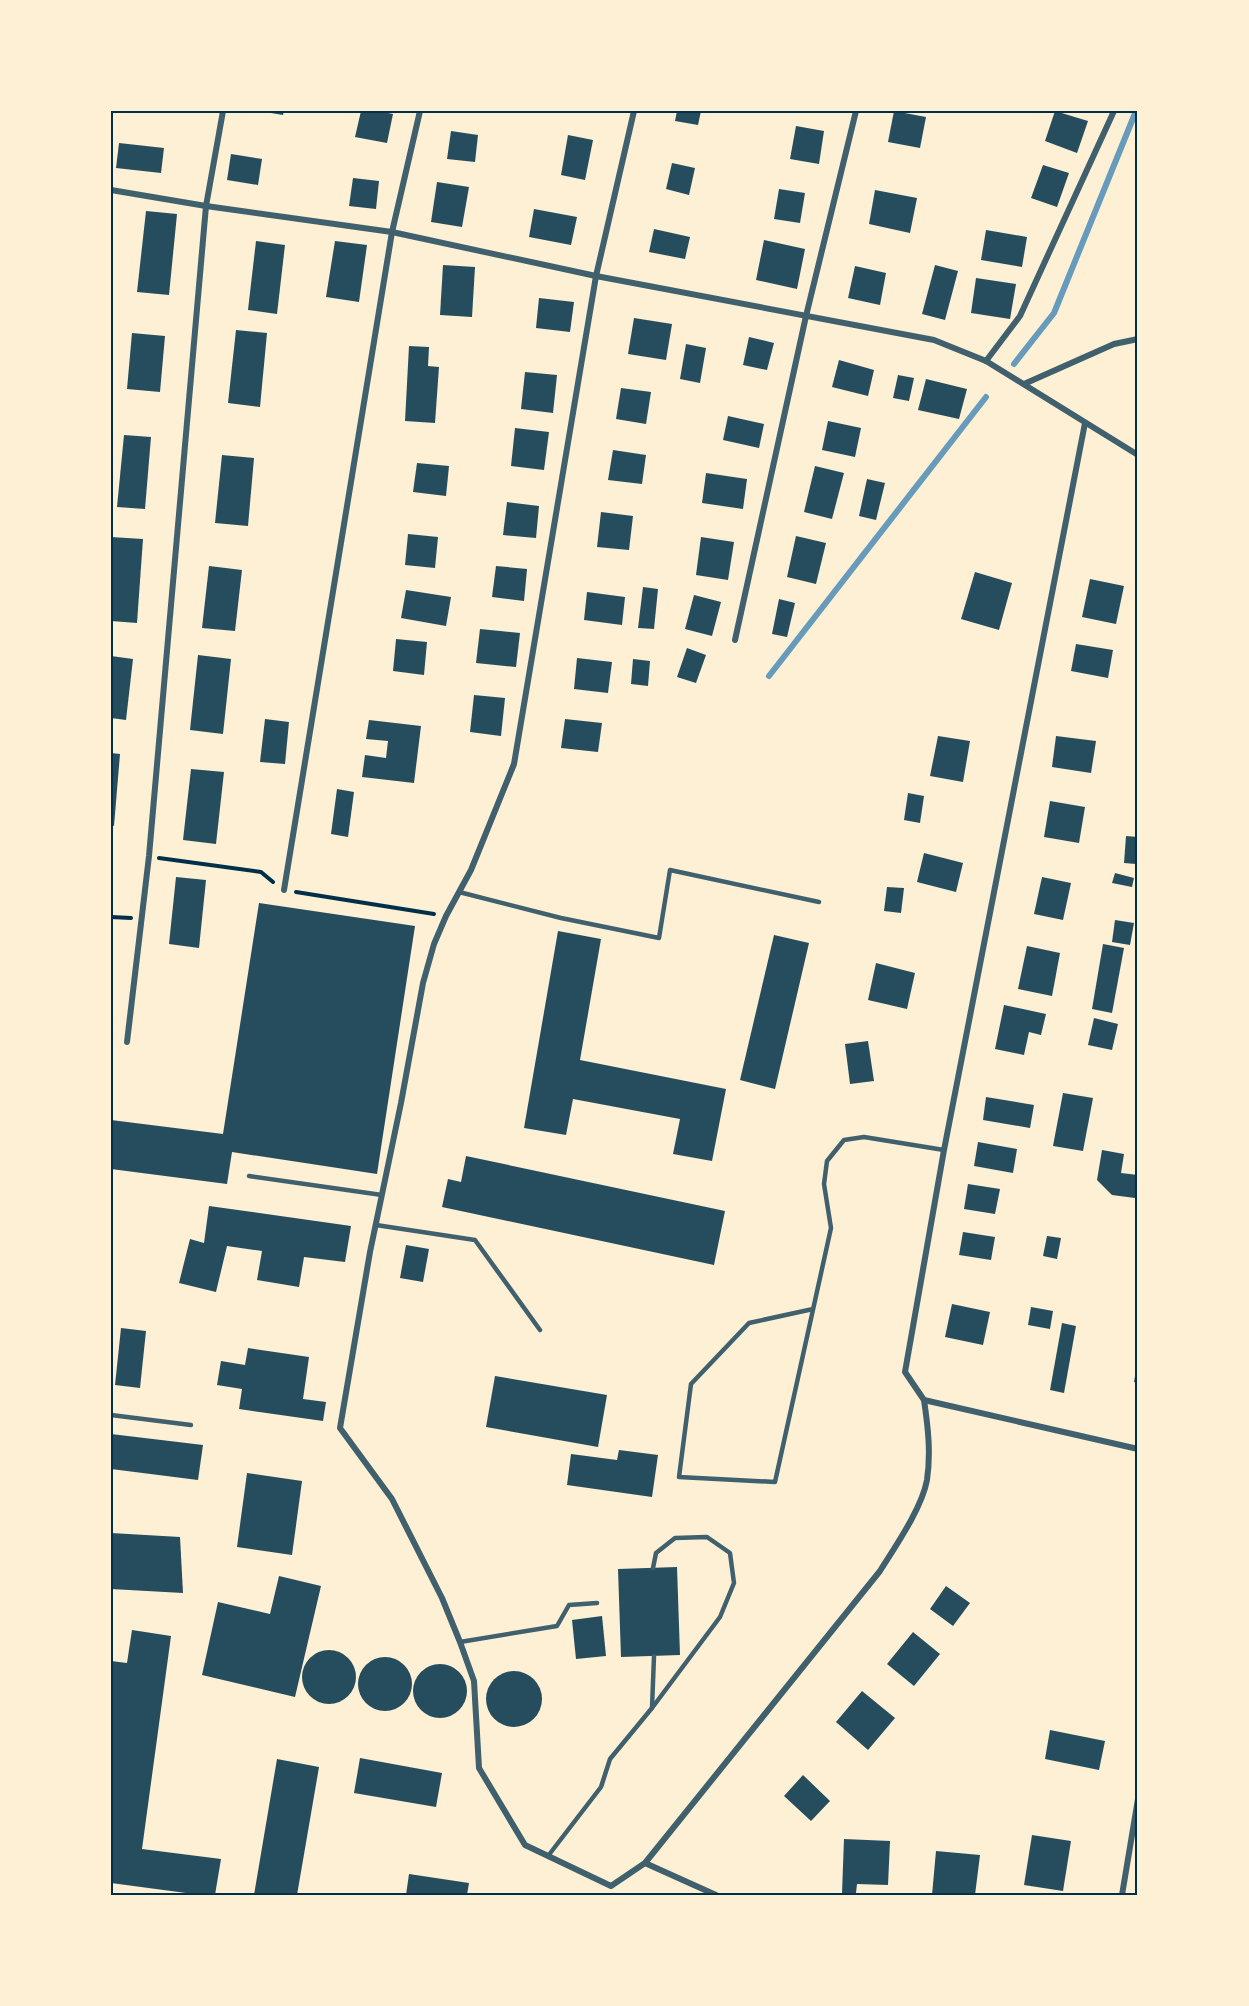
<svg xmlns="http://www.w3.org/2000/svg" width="1249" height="2006" font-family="Overpass,sans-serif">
<rect width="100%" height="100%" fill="#fdf0d5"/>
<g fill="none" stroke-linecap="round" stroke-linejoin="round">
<g stroke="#669bbc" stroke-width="6">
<path d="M1014,364l40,-51 82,-202"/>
<path d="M769,676l217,-279"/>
</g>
</g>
<g fill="#264d5e">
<path d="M265,111h19l-1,4 -18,-3z"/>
<path d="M361,111h17l15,3 -6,29 -32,-6z"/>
<path d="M677,111h24l-3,14 -23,-4z"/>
<path d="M894,111l32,6 -6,31 -32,-6z"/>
<path d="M1055,111l33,10 -11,32 -32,-12z"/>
<path d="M796,126l28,5 -5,33 -29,-5z"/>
<path d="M451,131l27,4 -3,27 -28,-3z"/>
<path d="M568,135l25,5 -8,40 -24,-5z"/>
<path d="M119,143l45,5 -3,25 -45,-5z"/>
<path d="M231,154l31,5 -4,26 -31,-5z"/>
<path d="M672,163l23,5 -6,27 -23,-6z"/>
<path d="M1043,165l26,8 -12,34 -26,-9z"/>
<path d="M353,178l26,3 -3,28 -27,-3z"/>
<path d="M437,182l32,5 -7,40 -31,-5z"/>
<path d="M779,189l26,4 -5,30 -26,-4z"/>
<path d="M875,190l42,8 -7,35 -41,-9z"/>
<path d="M534,209l43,8 -6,28 -42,-8z"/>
<path d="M146,211l31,3 -8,81 -32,-3z"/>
<path d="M654,229l36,8 -5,22 -36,-7z"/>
<path d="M986,230l41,7 -5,30 -41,-7z"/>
<path d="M764,240l41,9 -8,40 -41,-9z"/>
<path d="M256,241l29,4 -8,69 -29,-4z"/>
<path d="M335,241l32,4 -8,57 -33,-5z"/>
<path d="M443,265l32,2 -3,50 -32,-2z"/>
<path d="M935,265l23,6 -13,49 -23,-6z"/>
<path d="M855,266l31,7 -6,32 -32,-7z"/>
<path d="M976,278l40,6 -6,35 -39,-6z"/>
<path d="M539,298l35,4 -4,30 -34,-4z"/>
<path d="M634,318l38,6 -6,36 -38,-6z"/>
<path d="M236,330l31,3 -7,74 -32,-4z"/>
<path d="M132,333l33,3 -5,56 -33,-3z"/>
<path d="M749,337l25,6 -7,27 -24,-5z"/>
<path d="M686,344l20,4 -6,35 -20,-4z"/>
<path d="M409,346l20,1 -1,19 11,1 -4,56 -30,-2z"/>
<path d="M839,360l35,10 -6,26 -36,-9z"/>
<path d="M525,372l32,3 -4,38 -32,-4z"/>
<path d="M898,375l16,3 -5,23 -16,-3z"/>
<path d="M926,379l41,10 -8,30 -41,-9z"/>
<path d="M621,388l30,4 -5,32 -30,-5z"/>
<path d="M728,416l36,8 -5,24 -36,-8z"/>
<path d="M828,421l33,7 -6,29 -33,-7z"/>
<path d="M515,428l34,4 -5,38 -33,-4z"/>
<path d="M124,435l27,2 -6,72 -28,-2z"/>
<path d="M613,450l33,5 -4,29 -34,-4z"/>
<path d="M222,455l32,3 -6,68 -33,-3z"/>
<path d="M417,463l32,3 -3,30 -33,-4z"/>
<path d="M815,466l29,7 -12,46 -28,-7z"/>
<path d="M706,473l41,6 -4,30 -41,-6z"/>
<path d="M867,479l18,4 -9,37 -17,-4z"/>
<path d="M507,502l32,4 -3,32 -33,-3z"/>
<path d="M601,512l32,4 -4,34 -32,-3z"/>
<path d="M408,534l30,3 -3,31 -30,-3z"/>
<path d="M796,536l30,7 -10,41 -29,-7z"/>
<path d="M111,537l32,2 -6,84 -26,-2z"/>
<path d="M701,537l33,5 -6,38 -32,-5z"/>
<path d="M209,566l33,4 -7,61 -33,-3z"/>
<path d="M496,566l31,3 -3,32 -32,-4z"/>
<path d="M975,572l37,11 -13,47 -38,-11z"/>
<path d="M1090,579l34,7 -8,38 -34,-7z"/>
<path d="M643,587l15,2 -4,40 -16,-1z"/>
<path d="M406,590l45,7 -5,29 -45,-8z"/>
<path d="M587,592l38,5 -3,28 -38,-5z"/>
<path d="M694,595l27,7 -9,34 -27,-7z"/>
<path d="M779,599l16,4 -8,34 -15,-3z"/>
<path d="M480,629l40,4 -4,34 -40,-4z"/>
<path d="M396,639l31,3 -3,33 -31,-4z"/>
<path d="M1076,644l37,6 -5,28 -37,-7z"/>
<path d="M687,648l19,7 -10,28 -19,-6z"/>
<path d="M198,655l33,4 -8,75 -33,-4z"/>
<path d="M111,656l22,3 -7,61 -15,-2z"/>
<path d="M577,658l35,4 -4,31 -34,-4z"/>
<path d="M633,659l17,2 -2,25 -17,-2z"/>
<path d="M474,695l31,3 -4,38 -31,-4z"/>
<path d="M265,719l24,3 -4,42 -25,-2z"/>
<path d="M565,719l37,4 -4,29 -37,-4z"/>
<path d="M369,720l52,6 -7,57 -52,-6 3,-22 21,3 2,-17 -22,-2z"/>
<path d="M938,736l32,5 -7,41 -33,-6z"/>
<path d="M1056,736l40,5 -5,32 -39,-6z"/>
<path d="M111,753l9,1 -6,72 -3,-1z"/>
<path d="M191,769l33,3 -8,72 -33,-4z"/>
<path d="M337,789l17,3 -6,45 -17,-3z"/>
<path d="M908,793l16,3 -4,27 -16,-3z"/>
<path d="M1050,801l35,6 -6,36 -35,-6z"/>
<path d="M1126,836l12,1 -2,27 -12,-1z"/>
<path d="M924,853l39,10 -7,29 -39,-10z"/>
<path d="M1115,873l19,5 -2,9 -20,-4z"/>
<path d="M176,877l30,3 -7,68 -30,-4z"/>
<path d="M1042,877l29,6 -8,37 -29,-6z"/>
<path d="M887,887l17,1 -3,25 -17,-2z"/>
<path d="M259,903l156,23 -38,248 -145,-22 -5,32 -116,-15v-49l112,14z"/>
<path d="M1115,920l19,3 -4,22 -18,-3z"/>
<path d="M558,931l43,8 -21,121 146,29 -14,72 -39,-7 7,-35 -107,-20 -7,36 -42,-7z"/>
<path d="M774,935l35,8 -34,146 -35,-9z"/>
<path d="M1103,944l21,4 -12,65 -20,-4z"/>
<path d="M1027,946l33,7 -8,43 -34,-7z"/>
<path d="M876,963l39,10 -8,36 -39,-9z"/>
<path d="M1004,1005l42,9 -5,21 -12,-3 -5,23 -29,-6z"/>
<path d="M1094,1018l24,6 -6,26 -24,-5z"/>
<path d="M868,1041l6,40 -24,3 -5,-40z"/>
<path d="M1063,1093l30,5 -10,53 -30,-5z"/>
<path d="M986,1097l48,8 -4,23 -47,-8z"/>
<path d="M978,1142l39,7 -4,24 -39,-7z"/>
<path d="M1102,1150l22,4 -3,19 17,2 -3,23 -23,-3 -15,-15z"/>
<path d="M466,1156l259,55 -11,54 -272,-58 6,-28 13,3z"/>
<path d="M968,1184l32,5 -5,25 -31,-5z"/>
<path d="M209,1206l142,20 -6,36 -41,-5 -5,30 -42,-7 5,-29 -35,-5 -11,46 -37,-9 11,-44 14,4z"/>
<path d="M963,1232l32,5 -4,23 -32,-5z"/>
<path d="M1047,1236l14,2 -4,21 -14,-3z"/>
<path d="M406,1245l23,4 -6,33 -23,-4z"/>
<path d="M952,1304l38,8 -7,33 -38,-8z"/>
<path d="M1031,1307l22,4 -3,18 -22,-4z"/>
<path d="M1062,1323l14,3 -12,67 -14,-3z"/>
<path d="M121,1328l25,3 -6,57 -25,-3z"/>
<path d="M248,1348l61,9 -6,42 23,3 -3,19 -84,-12 3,-20 -25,-4 4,-24 24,4z"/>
<path d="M1137,1365h1v18l-4,-1z"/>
<path d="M495,1376l112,19 -9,52 -112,-20z"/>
<path d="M111,1434l92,11 -5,35 -87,-11z"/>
<path d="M619,1450l39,5 -6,42 -85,-12 4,-31 46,6z"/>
<path d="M247,1473l55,8 -10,74 -55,-8z"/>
<path d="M111,1533l69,4 3,56 -72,-4z"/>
<path d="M677,1567l3,88 -59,2 -3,-88z"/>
<path d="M279,1576l42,10 -26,111 -93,-22 16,-73 52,12z"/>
<path d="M946,1586l24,17 -17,23 -23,-17z"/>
<path d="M602,1616l4,40 -30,3 -4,-39z"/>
<path d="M132,1630l39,6 -29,213 79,10 -6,36h-14l-90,-12v-222l16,2z"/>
<path d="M913,1632l27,22 -26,32 -27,-22z"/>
<circle cx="329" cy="1677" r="27"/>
<circle cx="385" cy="1684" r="27"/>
<circle cx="440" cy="1691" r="27"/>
<circle cx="514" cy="1699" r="28"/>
<path d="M862,1691l33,27 -27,32 -32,-28z"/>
<path d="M1050,1730l55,11 -6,29 -54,-11z"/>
<path d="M360,1758l82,15 -6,34 -82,-14z"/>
<path d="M277,1759l42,8 -22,128h-43z"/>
<path d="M803,1775l27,26 -19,20 -27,-25z"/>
<path d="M1032,1835l39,6 -8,50 -39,-6z"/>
<path d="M844,1839l46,2 -2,44 -31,-1 -1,9h-14z"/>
<path d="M936,1851l44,4 -5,40h-43z"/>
<path d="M409,1874l60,9 -2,12h-61z"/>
</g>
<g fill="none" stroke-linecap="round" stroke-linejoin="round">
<g stroke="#003049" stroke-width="4">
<path d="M159,858l102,14 12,10"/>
<path d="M296,892l138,22"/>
<path d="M111,917l20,1"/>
</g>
<g stroke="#3f606c" stroke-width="4.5">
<path d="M459,892l102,26 98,20 11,-68 149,32"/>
<path d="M249,1176l133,19"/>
<path d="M376,1225l99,15 65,90"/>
<path d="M813,1309l-64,14 -58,61 -12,93 96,5 56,-254 -7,-44 3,-23 17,-21 20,-3 80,13"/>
<path d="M111,1415l80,10"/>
<path d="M460,1642l97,-16 12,-21 28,-2"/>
<path d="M652,1708l2,-52"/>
<path d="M548,1856l53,-69 9,-28 42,-51 68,-91 14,-34 -4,-30 -23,-16 -32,1 -19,15 -3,15"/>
</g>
<g stroke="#3f606c" stroke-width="6">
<path d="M634,111l-38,165 -82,488 -43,106 -25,46 -12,28 -11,39 -22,120 -31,149 -30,176 52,71 50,99 18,44 14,39 5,87 46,77 86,41 34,-23 235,-292c15,-24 42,-63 47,-91 4,-27 1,-53 -3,-80"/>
<path d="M111,190l95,16 186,26 204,44 338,64 52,21 152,94"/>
<path d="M986,361l34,-45 94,-205"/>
<path d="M1024,384l90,-40 24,-5"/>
<path d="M1085,423l-141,727 -39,222 19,28 214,49"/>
<path d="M735,640l71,-324 50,-205"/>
<path d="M284,890l108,-658 28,-121"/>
<path d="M127,1042l22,-186 57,-650 17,-95"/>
<path d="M645,1863l71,32"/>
<path d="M1122,1895l16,-96"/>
</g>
</g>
<rect width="1249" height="2006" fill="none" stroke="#fdf0d5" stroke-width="225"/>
<rect x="112" y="112" width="1024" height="1782" fill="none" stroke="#003049" stroke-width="2"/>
</svg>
